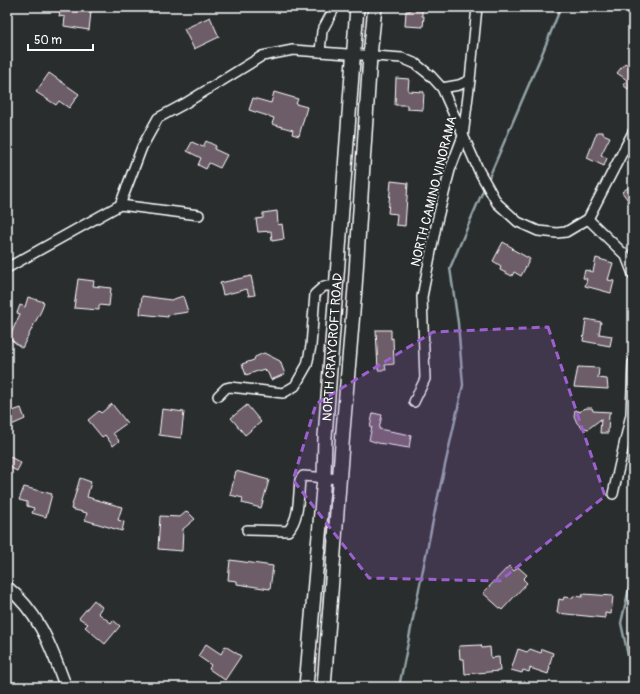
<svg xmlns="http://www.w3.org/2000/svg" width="640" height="694" font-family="Pangolin,sans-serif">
<rect width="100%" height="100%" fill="#2a2d2e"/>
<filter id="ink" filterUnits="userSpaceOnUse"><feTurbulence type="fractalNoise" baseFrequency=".025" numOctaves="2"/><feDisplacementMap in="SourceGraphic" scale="8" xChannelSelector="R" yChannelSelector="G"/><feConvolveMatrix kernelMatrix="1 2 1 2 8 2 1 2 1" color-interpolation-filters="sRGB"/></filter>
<g filter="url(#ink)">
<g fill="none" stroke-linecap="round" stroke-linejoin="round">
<g stroke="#92a3a7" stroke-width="2.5">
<path d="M487,182l55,-128 19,-47"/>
<path d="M633,571l-12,52 12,56"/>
<path d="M399,687l38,-186 26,-116 -5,-62 -8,-55 35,-82"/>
</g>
</g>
<g fill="#6d5d68" stroke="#fff">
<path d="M61,7h9v1l21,4 -2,18 -25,-4 1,-9 -6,-1z"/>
<path d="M410,7h12v9h2l-1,11 -18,-1 1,-15h4z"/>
<path d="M210,17l9,20 -25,12 -10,-20z"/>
<path d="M625,63l8,6v24l-10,-8 4,-5 -10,-7z"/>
<path d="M49,73l30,21 -10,14 -10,-7 -3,4 -20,-13z"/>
<path d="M396,78l13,1 -1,12 16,1 -1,18 -16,-1v-4h-12z"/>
<path d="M274,92l24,7 -2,5 11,3 -8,29 -7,-2 1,-4 -21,-6 2,-6 -25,-8 4,-12 18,5z"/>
<path d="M597,132h6v2l7,3 -9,18 6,3 -3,8 -17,-8z"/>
<path d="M206,141l10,5 -2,3 13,6 -7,13 -11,-5 -3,6 -8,-4 3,-7 -14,-7 5,-9 11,5z"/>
<path d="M391,181l17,2 -3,43 -9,-1 1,-11 -9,-1z"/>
<path d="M633,184v23l-11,-15z"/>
<path d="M277,211l1,14 4,-1 2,15 -12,2 -1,-10 -13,1 -2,-13 7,-1v-5z"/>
<path d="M503,242l10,6 -1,1 18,10 -9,17 -7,-4 -2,4 -12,-6 1,-4 -8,-5z"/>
<path d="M596,258l17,5 -5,17 6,1 -3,12 -26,-7 2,-7 -4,-1 2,-8 8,2z"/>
<path d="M251,276l4,19 -6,1 -2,-7 -24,6 -3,-12z"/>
<path d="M78,279l16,2 -1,5 18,2 -2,18 -10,-1v5l-25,-2z"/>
<path d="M142,296l29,4 12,-4 5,16 -20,3v2l-28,-3z"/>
<path d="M28,297l16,5 -3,9 -19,37 -13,-10 11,-24 -3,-1 3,-8 5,2z"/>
<path d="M586,319l15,3 -2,12 13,2 -2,10 -27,-5z"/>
<path d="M376,330h15v9l2,-1 1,26 -9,1 1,5h-8z"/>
<path d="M264,353l16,8 5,13 -14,6 -3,-7 -4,-4 -18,6 -4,-11 12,-4 1,-3z"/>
<path d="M578,367l21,1 -1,10 9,1 1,10 -34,-2z"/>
<path d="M112,404l15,19 -14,10 6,8 -6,5 -8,-11 -3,2 -14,-17 11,-9 2,2z"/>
<path d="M247,405l14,17 -16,13 -14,-17z"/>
<path d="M21,408l4,11 -18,8v-14z"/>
<path d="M587,408h5l1,3 18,1 -2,2 -1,19h-8l1,-14 -13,10 -7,-2 -4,-4 -3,-7 1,-6 5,2 3,-3z"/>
<path d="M162,409l22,3 -3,26 -22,-3z"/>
<path d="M373,413l9,2 -3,14 32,6 -2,13 -31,-5 -9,-3 3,-13h-2z"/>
<path d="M7,455l14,8 -4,8 -10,-5z"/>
<path d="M236,471l33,9 -8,28 -19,-5 1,-5 -13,-3z"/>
<path d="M80,478l11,4 -4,15 35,10 -4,13 6,2 -2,9 -37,-11 2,-7 -16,-4z"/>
<path d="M24,487l28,7 -6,23 -14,-4 2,-5 -7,-2v-4l-8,-2z"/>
<path d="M187,511l8,8 -12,10 -1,22 -24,-2 2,-33 20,1z"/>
<path d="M230,560l43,6 -3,23 -33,-5v-3l-9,-1z"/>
<path d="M509,566l5,5 4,-4 9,8 -4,4 4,4 -25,27 -19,-17z"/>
<path d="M583,594l30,2 -2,18 -6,-1v5l-48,-5 2,-14 4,1 1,-3 9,1v-2l9,1z"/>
<path d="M94,600l8,7 -4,6 13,10 2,-3 7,6 -15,18 -20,-17 3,-3 -9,-6z"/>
<path d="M206,644l15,10 4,-8 16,10 -16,24 -16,-11 2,-4 -13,-9z"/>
<path d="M481,645l1,3 8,-1 1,11 8,-1 1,14 -35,3 -1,-15h-4l-1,-13z"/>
<path d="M518,649l9,3 3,-3 11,4 1,-4 11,4 -4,13 1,1 -2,7 -18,-6 -1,4 -6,-2 -1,3 -11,-3z"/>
</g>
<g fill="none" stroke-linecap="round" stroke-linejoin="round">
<defs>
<g id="minor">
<path d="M320,52l2,-21 13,-24"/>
<path d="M442,88l17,-3 11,-5"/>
<path d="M120,205l79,10"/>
<path d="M588,219l38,37 7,18"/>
<path d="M7,268l113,-63 22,-58 16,-29 26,-14 78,-48 31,-6 109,8 14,6 15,12 11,12 37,83 18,32 21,19 20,9 19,2 9,-1 22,-13 45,-87"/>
<path d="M218,396l8,-8 4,-1 53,6 12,-7 12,-21 4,-19 4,-52 9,-8h13"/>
<path d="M414,402l11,-23 -3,-82 15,-76 13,-51 13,-34 7,-56 7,-73"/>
<path d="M613,494l18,-80 2,-51"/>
<path d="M247,530l41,1c12,-13 10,-34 12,-51l3,-4 37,3"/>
</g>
<path id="tertiary" d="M7,587c32,26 43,58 57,95v5"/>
<g id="secondary">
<path id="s1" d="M306,687l18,-210 1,-40 32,-430"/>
<path d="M324,687l19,-256 12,-143 15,-232 5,-49"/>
</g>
</defs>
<use href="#minor" stroke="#fff" stroke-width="12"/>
<use href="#tertiary" stroke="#fff" stroke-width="14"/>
<use href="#secondary" stroke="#fff" stroke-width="16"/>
<use href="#minor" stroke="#2a2d2e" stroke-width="9"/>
<use href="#tertiary" stroke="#2a2d2e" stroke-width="11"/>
<use href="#secondary" stroke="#2a2d2e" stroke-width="13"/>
</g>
</g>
<path fill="#9c61cf" fill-opacity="0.2" stroke="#9c61cf" stroke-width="3" stroke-dasharray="8 5" stroke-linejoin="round" d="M548,327l57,169 -105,85 -131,-3 -76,-98 23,-76 117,-72z"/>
<g text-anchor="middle" stroke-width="3.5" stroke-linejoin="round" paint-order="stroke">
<g font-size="13" fill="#fff" stroke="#2a2d2e">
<text transform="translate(433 191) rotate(-76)" y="5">NORTH CAMINO VINORAMA</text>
<text dy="5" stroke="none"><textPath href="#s1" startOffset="341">NORTH CRAYCROFT ROAD</textPath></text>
</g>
</g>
<rect width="640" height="694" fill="none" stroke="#2a2d2e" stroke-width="24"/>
<rect x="12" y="12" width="616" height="670" fill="none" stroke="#fff" stroke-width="1.5" filter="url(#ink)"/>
<path d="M28 44v6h65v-6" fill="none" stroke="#ffffff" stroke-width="2"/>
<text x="34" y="44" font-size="12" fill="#ffffff" stroke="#2a2d2e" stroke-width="3" paint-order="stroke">50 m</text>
</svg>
